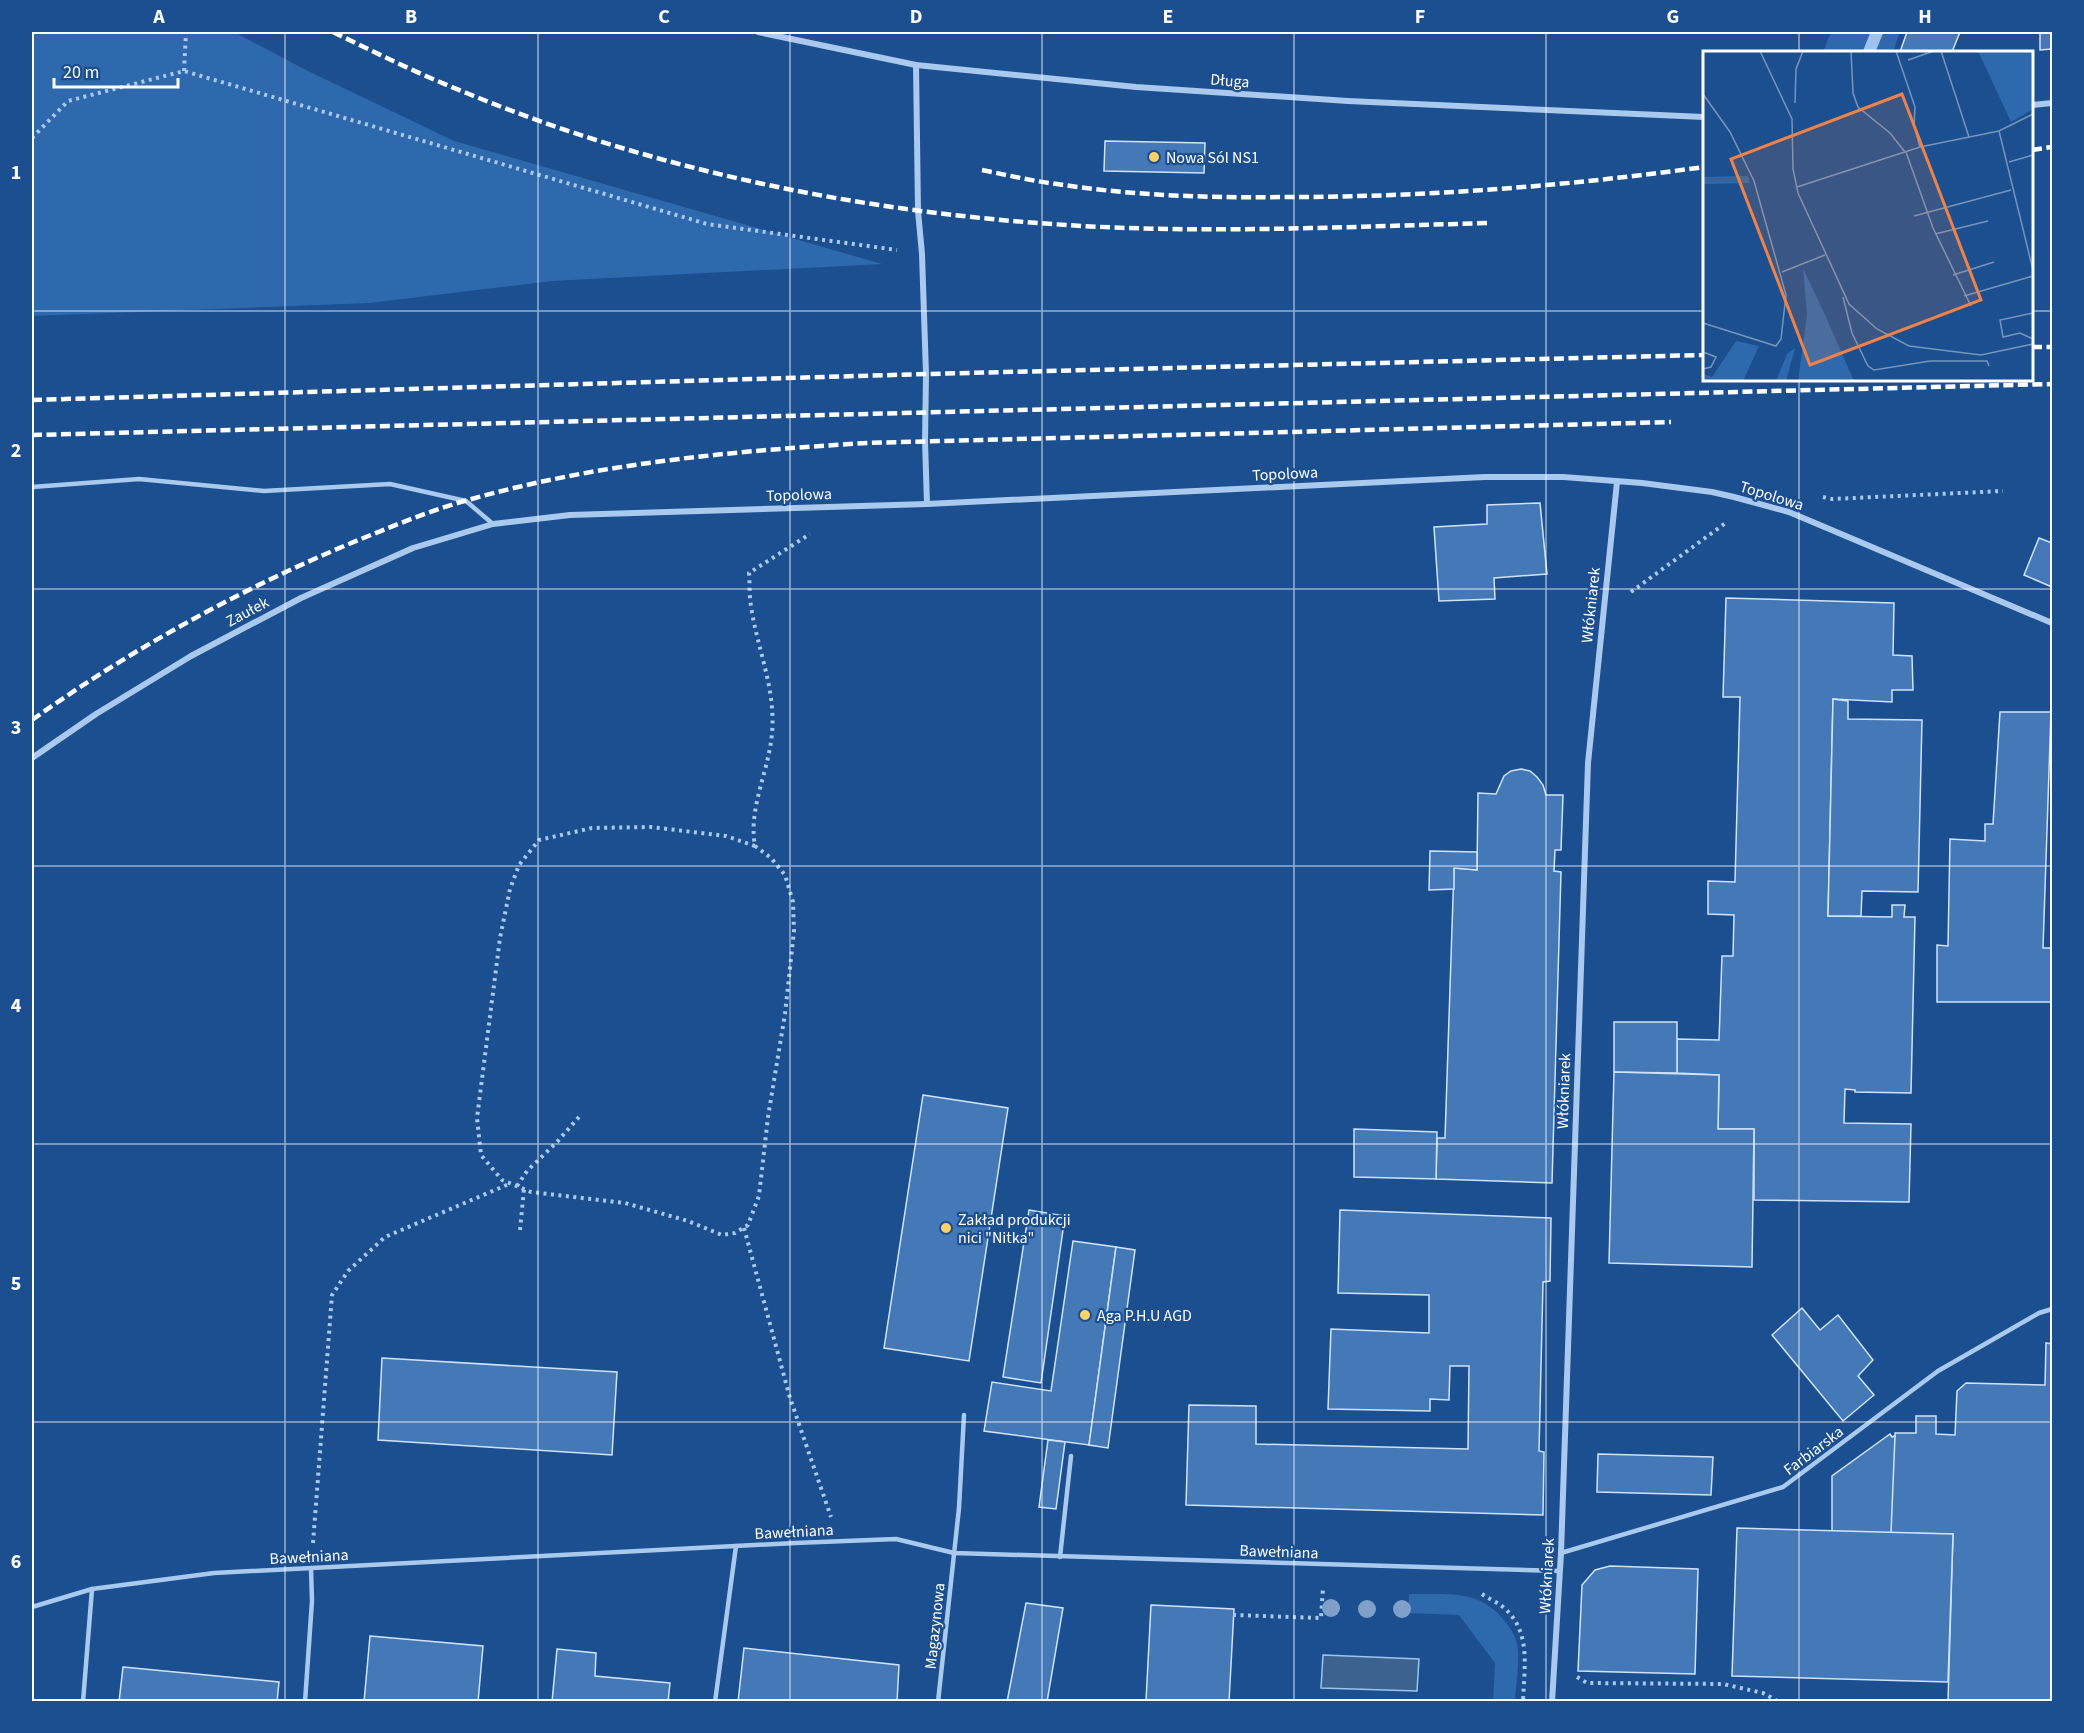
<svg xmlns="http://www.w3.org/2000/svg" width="2084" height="1733" font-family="'Source Sans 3',sans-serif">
<rect width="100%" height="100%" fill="#1b4f8f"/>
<g fill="#2e69ad">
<path d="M32,32h202l70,37 150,72 428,123 -330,17 -182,22 -338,13z"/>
<path d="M1831,32h69l-7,20h-70z"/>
<path d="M1409,1594c37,1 69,-6 95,26 7,9 13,18 14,30 1,16 -2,35 -3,51h-22l2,-38 -36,-48 -51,-2z"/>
</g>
<path fill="#3c6290" stroke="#9cc4f0" stroke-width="1.5" d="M1323,1655l96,4 -2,32 -96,-3z"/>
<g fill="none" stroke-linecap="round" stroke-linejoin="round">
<path stroke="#9cc4f0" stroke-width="12" d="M1869,52l8,-20"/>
</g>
<g fill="#4478b7" stroke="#cfe3fa" stroke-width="1.5">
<path d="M1907,32h53l-8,20h-52z"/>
<path d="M2040,32h12v17l-12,1z"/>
<path d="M1105,141l100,2 -1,30 -100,-2z"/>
<path d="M1540,503l7,71 -53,4 1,21 -56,2 -5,-74 53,-3v-19z"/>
<path d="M2039,538l13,5v44l-28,-12z"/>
<path d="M1726,598l168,5 -1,52 19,1 1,34h-21v12l-59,-3 -5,217 64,1v-12h13l-1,12h11l-4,176 -56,-1v-2l-10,-1 -1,34 67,1 -2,78 -155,-2v-71h-36l1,-54 -42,-2v-34l42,1 3,-84h11l1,-41 -26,-1v-33l27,1 5,-185h-17z"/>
<path d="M1833,699l15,2v18l74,1 -4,172 -56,-1 -1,25h-33z"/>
<path d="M2000,712h51l-8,236h9v54h-115v-57l11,1 2,-107 35,2v-17h8z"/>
<path d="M1521,769l9,2 7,6 6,8 3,10h17l-2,55h-6l-1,21 7,1 -9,311 -116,-4 1,-41h8l9,-270 23,2 1,-77 18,1 8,-18 7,-5z"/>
<path d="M1430,851l47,1v18l-23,-2v21l-25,1z"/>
<path d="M1614,1022h63v51l-63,-1z"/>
<path d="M1614,1072l105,3 -1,54h36l-2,138 -143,-4z"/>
<path d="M923,1095l85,13 -39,253 -85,-13z"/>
<path d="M1354,1129l83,3 -1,47 -82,-2z"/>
<path d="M1029,1210l36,6 -24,167 -38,-6z"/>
<path d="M1340,1210l211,8 -1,63 -7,1 -4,169 5,1 -1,63 -357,-10 3,-100 67,1v38l212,5 1,-83h-19l-1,34 -19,-1v12l-102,-2 3,-80 98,4v-38l-91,-2z"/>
<path d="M1073,1241l43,6 -27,198 -105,-14 8,-49 59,9z"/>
<path d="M1116,1247l19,3 -27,198 -19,-3z"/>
<path d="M1802,1308l18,22 18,-15 35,45 -15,16 16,19 -31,26 -71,-86z"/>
<path d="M2046,1343l6,1v358h-104l5,-168 -62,-1 1,-96 3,-1v-3h21v-17h20v18l19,1 2,-44 9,-8 79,2z"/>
<path d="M382,1358l235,14 -5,83 -234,-15z"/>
<path d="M1890,1434l2,3 3,-1 -4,97 -59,-1v-56z"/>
<path d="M1048,1440l17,2 -9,67 -17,-2z"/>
<path d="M1598,1454l115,3 -2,38 -114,-3z"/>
<path d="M1737,1528l216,6 -5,148 -216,-6z"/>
<path d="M1610,1566l88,3 -3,105 -117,-3 4,-86 13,-15z"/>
<path d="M1026,1603l37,5 -16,94h-40z"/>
<path d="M1151,1605l83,4 -5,93 -83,-1z"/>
<path d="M370,1636l113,10 -5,56h-114z"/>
<path d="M744,1648l155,17 -2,37h-159z"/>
<path d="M557,1649l39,4 -1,23 75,7 -2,19h-116z"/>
<path d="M123,1667l156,15 -2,20h-158z"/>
</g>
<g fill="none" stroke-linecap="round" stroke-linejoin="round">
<g stroke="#a9c9ee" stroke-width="4" stroke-dasharray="3 4.5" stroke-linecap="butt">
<path d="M184,71l2,-39"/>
<path d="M32,138l36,-37 116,-30 523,153 190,26"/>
<path d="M1823,497l9,2 171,-8"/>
<path d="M1631,592l96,-70"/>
<path d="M755,846l-29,-10 -75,-9 -59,1 -53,12 -20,25 -9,24 -10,49 -23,180 4,37 21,25 29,12 94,11 63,18 34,14 13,-2 13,-8 11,-29 9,-79 17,-103 9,-83 -1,-29 -8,-27 -14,-17 -16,-12c-7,-38 14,-75 17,-113 4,-44 -15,-85 -21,-127 -2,-11 -1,-22 -2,-33l61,-39"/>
<path d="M517,1186l10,-15 30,-29 22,-25"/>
<path d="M744,1228l46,170 41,119"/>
<path d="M520,1230l4,-41"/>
<path d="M313,1543l19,-248 16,-24 37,-34 124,-53"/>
<path d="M1482,1594c7,5 15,8 21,13 29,24 21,61 20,95"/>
<path d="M1233,1615l88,3 2,-31"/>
<path d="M1577,1677l10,6 136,1 40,9 16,9"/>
</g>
<g stroke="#a9c9ee" stroke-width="4.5">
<path d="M32,487l107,-8 125,12 126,-7 76,17 27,23"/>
<path d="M1561,1553l222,-66 155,-116 101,-58 13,-4"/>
<path d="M1060,1557l11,-101"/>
<path d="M32,1607l60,-18 122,-16 581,-30 101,-4 58,14 606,18"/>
<path d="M83,1702l9,-113"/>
<path d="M305,1702l7,-101 -1,-33"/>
<path d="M715,1702l21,-156"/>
<path d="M938,1702l21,-194 5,-93"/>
</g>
<g stroke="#a9c9ee" stroke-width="6">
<path d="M758,32l158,33 220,22 212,14 356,16"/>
<path d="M916,65l2,146 4,43 4,120 -1,67 2,63"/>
<path d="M2032,105l20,-2"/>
<path d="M32,758l64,-44 95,-58 110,-58 112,-50 80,-24 77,-9 357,-11 558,-27h78l79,6 70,9 22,5 55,15 263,111"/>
<path d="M1552,1702l9,-149 27,-790 29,-281"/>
</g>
<g stroke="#fff" stroke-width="4.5" stroke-dasharray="10 4.5" stroke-linecap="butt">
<path d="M333,32c45,22 90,44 136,62 207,85 435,126 658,134 121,4 243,-2 364,-5"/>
<path d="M2032,150l20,-3"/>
<path d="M982,170c25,5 50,11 75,14 77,12 155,14 231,13 140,0 278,-11 416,-30"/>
<path d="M2032,347h20"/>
<path d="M32,400l894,-26 778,-19"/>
<path d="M32,435l2020,-51"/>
<path d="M32,720c101,-72 214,-134 329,-181 35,-14 70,-29 107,-39 130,-37 265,-49 399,-57l804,-21"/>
</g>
</g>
<g fill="#7ea0ca">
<circle cx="1331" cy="1608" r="9"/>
<circle cx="1367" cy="1609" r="9"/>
<circle cx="1402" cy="1609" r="9"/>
</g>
<path fill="none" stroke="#fff" stroke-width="1.5" stroke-opacity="0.55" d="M285,32v1670M538,32v1670M790,32v1670M1042,32v1670M1294,32v1670M1546,32v1670M1799,32v20M32,311h1672M2032,311h20M1799,380v1322M32,589h2020M32,866h2020M32,1144h2020M32,1422h2020"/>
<g fill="#ffd166" stroke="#1b4f8f" stroke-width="2">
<circle cx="1154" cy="157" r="6"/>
<circle cx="946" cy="1228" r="6"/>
<circle cx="1085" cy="1315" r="6"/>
</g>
<g text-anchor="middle" stroke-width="4.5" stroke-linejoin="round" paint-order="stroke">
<g font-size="16" fill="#fff" stroke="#1b4f8f">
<text transform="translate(1230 80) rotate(4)" y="6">Długa</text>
<text transform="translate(1285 473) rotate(-3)" y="6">Topolowa</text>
<text transform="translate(799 494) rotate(-2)" y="6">Topolowa</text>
<text transform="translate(1772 495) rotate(17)" y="6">Topolowa</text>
<text transform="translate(1590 605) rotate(-84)" y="6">Włókniarek</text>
<text transform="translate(247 611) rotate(-28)" y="6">Zaułek</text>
<text transform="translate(1563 1091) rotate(-88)" y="6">Włókniarek</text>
<text transform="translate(1813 1450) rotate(-37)" y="6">Farbiarska</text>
<text transform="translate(794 1531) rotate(-3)" y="6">Bawełniana</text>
<text transform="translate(1279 1551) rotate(2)" y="6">Bawełniana</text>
<text transform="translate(309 1556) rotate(-3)" y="6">Bawełniana</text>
<text transform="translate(1546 1576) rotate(-87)" y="6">Włókniarek</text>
<text transform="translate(934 1626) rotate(-84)" y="6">Magazynowa</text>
</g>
<g font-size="16" fill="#fff" stroke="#1b4f8f" text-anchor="start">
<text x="1166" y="163">Nowa Sól NS1</text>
<text x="958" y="1225">Zakład produkcji<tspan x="958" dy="18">nici "Nitka"</tspan></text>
<text x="1097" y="1321">Aga P.H.U AGD</text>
</g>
</g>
<g transform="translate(1703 51)">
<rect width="330" height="330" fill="#1b4f8f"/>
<path d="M275,0h55v58l-22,13zM45,125l2,7 -47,1v-7zM100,217l23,49 28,64h-56l9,-66zM33,290l23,5 -16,35h-40v-7l9,3zM92,297l-9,33h-10l11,-27z" fill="#2e69ad"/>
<path fill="none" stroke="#3c6290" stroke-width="3" d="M0,129l44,-1"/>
<path fill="none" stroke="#7695bc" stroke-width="1.5" d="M57,0l32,68 1,50 5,24 51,111 28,25 32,17 72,9 52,-11M148,0l2,42 5,14 32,26 15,19M193,0l19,56 -1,19 6,21M238,0l28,86M205,9l26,-9M0,43l27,38 24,49 32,114 -5,44 -5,7 -73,-23M92,52l1,-34 7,-18M296,80l34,139M203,101l27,76 38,78M306,111l24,-7M94,136l123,-40 79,-16 34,-17M211,165l97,-26M232,183l53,-13M79,221l43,-17M250,224l41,-13M261,245l69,-20M140,246l9,36 16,33 6,4 56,-9h57l2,5M330,262l-33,7 3,17 17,-4 13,6M0,301l13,5 -5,10 -8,2"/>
<path fill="#ee8249" fill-opacity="0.15" stroke="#ee8249" stroke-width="3" d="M199,43l79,206 -171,65 -79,-206z"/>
<rect width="330" height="330" fill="none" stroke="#fff" stroke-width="3"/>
</g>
<rect width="2084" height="1733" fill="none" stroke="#1b4f8f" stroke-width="66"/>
<path d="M54 78v9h124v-9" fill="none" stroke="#ffffff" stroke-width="3"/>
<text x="63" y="78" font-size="18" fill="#ffffff" stroke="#1b4f8f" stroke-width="4.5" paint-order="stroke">20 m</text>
<rect x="33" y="33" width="2018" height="1667" fill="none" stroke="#fff" stroke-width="2"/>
<g font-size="20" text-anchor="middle" font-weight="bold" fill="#fff">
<text x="159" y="23">A</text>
<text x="411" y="23">B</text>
<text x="664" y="23">C</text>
<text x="916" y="23">D</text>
<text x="1168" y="23">E</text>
<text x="1420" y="23">F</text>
<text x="1673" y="23">G</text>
<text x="1925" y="23">H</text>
<text x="16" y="179">1</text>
<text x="16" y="457">2</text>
<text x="16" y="734">3</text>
<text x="16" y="1012">4</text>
<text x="16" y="1290">5</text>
<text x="16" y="1568">6</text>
</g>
</svg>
